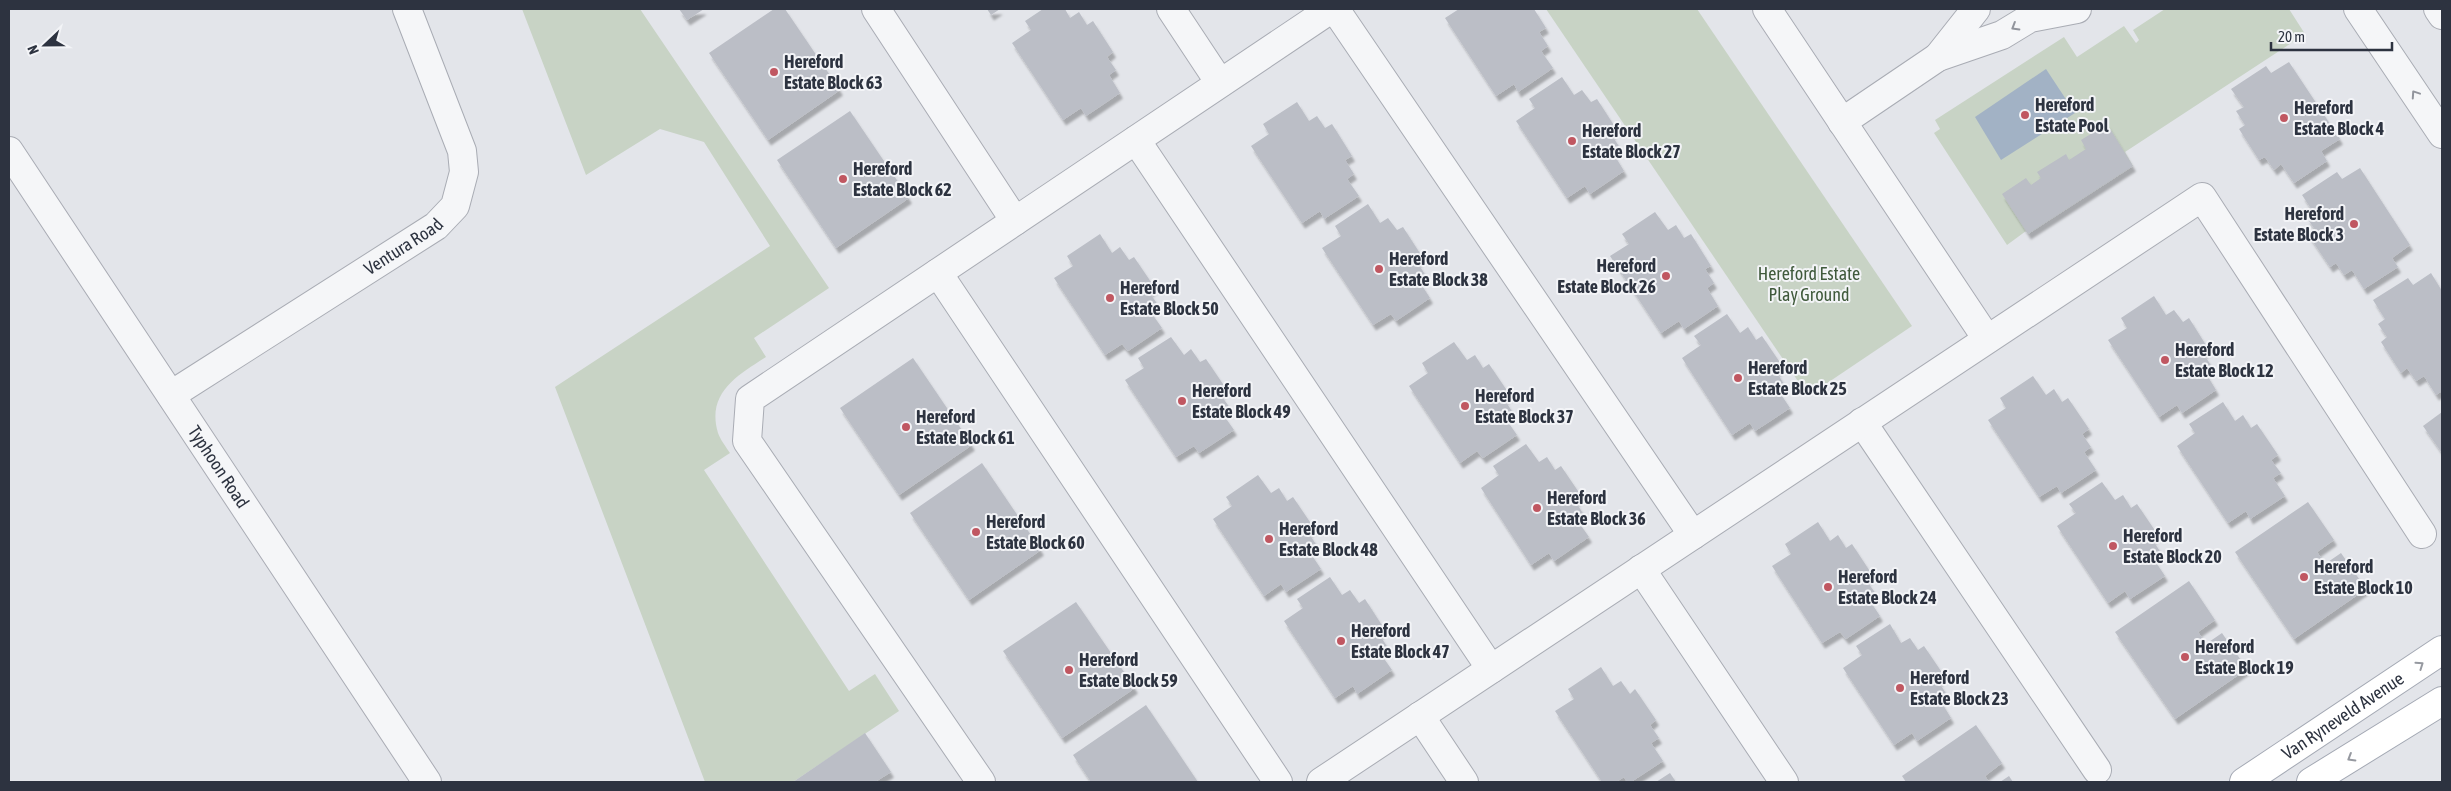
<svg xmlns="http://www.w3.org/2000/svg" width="2451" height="791" font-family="'Asap Condensed',sans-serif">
<defs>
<filter id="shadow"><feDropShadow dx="3" dy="5.5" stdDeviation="1" flood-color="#0004"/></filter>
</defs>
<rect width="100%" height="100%" fill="#e3e5ea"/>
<g fill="#c8d3c5">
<path d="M522,9h118l189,279 -75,50 12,19c-28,18 -60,36 -48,76 2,6 8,14 12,20l-26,17 145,221 26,-17 24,37 -106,71h-88l-150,-395 215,-141 -66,-104 -44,-13 -74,46z"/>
<path d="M1546,9h151l215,317 -104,70z"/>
<path d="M2165,9h124l16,25 -180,118 8,14 -105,68 -2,-3 -19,14 -73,-112 6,-4 -5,-9 129,-83 13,20 47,-31 12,17 3,-3 -6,-10z"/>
</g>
<path fill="#a2b2c5" d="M2046,69l29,44 -74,47 -26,-43z"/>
<g fill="#bbbec6" filter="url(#shadow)">
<path d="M679,9h25l-17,11z"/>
<path d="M774,9h11l55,81 -72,50 -59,-87z"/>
<path d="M987,9h13l-9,6z"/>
<path d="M1043,9h22l5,9 9,-6 8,13 6,-4 20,31 -6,5 9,13 -7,5 11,18 -34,23 -5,-8 -18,12 -51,-77 19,-13 -6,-9z"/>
<path d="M1459,9h75l12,19 -7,4 9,14 -7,5 12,17 -35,24 -4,-8 -18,12 -51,-78z"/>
<path d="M2289,62l51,77 -19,12 6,10 -33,22 -13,-19 -7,6 -9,-13 -6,3 -20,-31 6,-4 -9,-14 8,-4 -13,-18 35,-23 5,7z"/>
<path d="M1562,77l12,18 8,-5 9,12 6,-3 20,31 -6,4 9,14 -7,5 11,18 -34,23 -5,-8 -18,12 -51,-77 19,-13 -6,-9z"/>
<path d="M1297,102l12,19 8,-5 8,12 7,-4 20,32 -7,4 9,14 -7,5 12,17 -35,23 -4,-8 -18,12 -51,-77 18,-12 -6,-10z"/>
<path d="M850,111l59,87 -73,50 -59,-88z"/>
<path d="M2107,124l26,42 -105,68 -26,-40 24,-16 5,7 10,-7 -4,-6 29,-18 3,6 17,-11 -5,-9z"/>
<path d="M2360,168l50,77 -18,13 6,9 -34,22 -12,-19 -8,5 -8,-12 -6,4 -21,-31 7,-5 -9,-13 7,-5 -12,-18 35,-23 5,7z"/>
<path d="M1368,204l12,19 8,-5 9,12 6,-3 20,31 -6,4 9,14 -7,5 11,17 -34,23 -5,-7 -18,11 -51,-77 19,-12 -6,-10z"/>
<path d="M1655,212l13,18 8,-5 8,13 7,-4 20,32 -6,3 9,14 -7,5 11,18 -34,23 -5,-8 -18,12 -51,-77 19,-12 -7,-10z"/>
<path d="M1100,234l12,19 8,-6 9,13 5,-3 21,31 -6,4 9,13 -8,6 12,17 -34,23 -6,-7 -17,11 -51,-77 19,-12 -6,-10z"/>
<path d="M2431,273l11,18v100l-6,4 -12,-19 -8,5 -9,-13 -6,5 -20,-31 6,-5 -9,-13 7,-5 -12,-19 35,-22 5,7z"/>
<path d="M2154,296l12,19 8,-5 9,12 6,-4 20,32 -6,3 9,14 -7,5 11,18 -34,23 -5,-8 -18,12 -51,-77 19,-12 -6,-10z"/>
<path d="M1727,314l13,19 8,-6 8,13 6,-4 21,31 -7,4 9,15 -7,4 12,18 -35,23 -5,-8 -18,12 -50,-77 19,-13 -7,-9z"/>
<path d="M1171,337l13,18 7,-6 9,13 6,-3 21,31 -7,4 10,14 -8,5 12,17 -35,23 -5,-7 -18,11 -51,-77 19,-12 -6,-10z"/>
<path d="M1454,342l13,18 8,-5 8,13 6,-4 21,31 -6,4 9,14 -8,5 12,17 -34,23 -6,-7 -17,12 -51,-77 19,-13 -6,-10z"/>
<path d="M913,358l59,87 -73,50 -59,-87z"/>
<path d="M2033,376l13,19 8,-6 8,13 6,-4 21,31 -7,5 9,13 -7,5 12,18 -35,23 -4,-7 -18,11 -51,-77 18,-12 -6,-10z"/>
<path d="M2223,402l12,19 8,-6 8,13 6,-4 21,31 -7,5 10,13 -8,5 12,18 -35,23 -4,-8 -18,12 -51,-77 18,-13 -6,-9z"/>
<path d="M2442,412v41l-19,-27z"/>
<path d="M1526,444l13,18 8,-5 8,13 6,-4 21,31 -7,4 9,14 -7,5 12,17 -35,24 -5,-8 -18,12 -50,-77 18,-13 -6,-9z"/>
<path d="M982,463l59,87 -72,50 -59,-87z"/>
<path d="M1258,475l13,18 8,-5 8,13 6,-4 21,31 -6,4 9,14 -8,5 12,18 -35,23 -5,-8 -17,12 -51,-77 19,-13 -6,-9z"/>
<path d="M2102,482l13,18 8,-5 8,13 6,-4 21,31 -6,4 9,14 -8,5 12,18 -35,23 -5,-8 -17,12 -51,-77 19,-13 -7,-9z"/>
<path d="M2308,502l26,38 -17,12 8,12 16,-11 25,36 -72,50 -59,-87z"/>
<path d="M1818,522l12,19 8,-6 8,13 6,-4 21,32 -7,4 10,14 -8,4 12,18 -34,23 -6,-7 -18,11 -50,-77 19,-12 -6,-10z"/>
<path d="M1330,577l12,18 8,-5 9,13 6,-4 20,31 -6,4 9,14 -8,5 12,17 -35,24 -4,-8 -18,12 -51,-77 19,-13 -6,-9z"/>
<path d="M2189,581l26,39 -17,12 8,12 16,-11 25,36 -72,50 -60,-87z"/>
<path d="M1076,602l59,86 -73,50 -59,-87z"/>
<path d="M1890,624l11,19 9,-5 8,12 6,-4 21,31 -7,4 9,14 -7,5 11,18 -34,23 -5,-8 -18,12 -51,-77 19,-13 -6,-9z"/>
<path d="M1601,667l12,19 8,-5 9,13 5,-5 21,31 -6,5 9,13 -8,5 12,18 -32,21h-4l-3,-5 -8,5h-14l-47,-71 19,-12 -6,-10z"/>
<path d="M1146,705l52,77h-107l-18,-27z"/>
<path d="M1976,725l26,38 -17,13 4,6h-83l-4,-6z"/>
<path d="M865,733l26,39 -16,10h-82z"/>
<path d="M1670,773l6,9h-20z"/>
<path d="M2009,776l4,6h-13z"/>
</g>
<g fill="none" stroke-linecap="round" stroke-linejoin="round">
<defs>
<g id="minor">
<path d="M876,9l139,212"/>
<path d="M1171,9l49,74"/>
<path d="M1335,9l358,526"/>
<path d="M1767,9l220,330"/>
<path d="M2358,9l84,125"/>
<path d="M2438,9l4,6"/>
<path d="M1938,57l38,-48"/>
<path d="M1842,122l96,-65 64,-22 28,-17 47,-9"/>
<path d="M1136,140l355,529"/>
<path id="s1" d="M9,151l418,631"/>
<path d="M938,273l340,509"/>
<path id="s2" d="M171,395l265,-169 19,-20 9,-34 -2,-21 -55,-142"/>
<path d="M1862,422l235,348"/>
<path d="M1641,569l143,213"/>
<path d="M1420,716l44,66"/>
<path d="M981,782l-234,-341 3,-42 581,-390"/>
<path d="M1321,782l881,-585 220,337"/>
</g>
<g id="major">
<path id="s3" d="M2244,782l198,-132"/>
<path d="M2311,782l131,-81"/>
</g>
</defs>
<use href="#minor" stroke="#a9acb4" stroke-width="30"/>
<use href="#major" stroke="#a4a9b4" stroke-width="30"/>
<use href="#minor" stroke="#f5f6f8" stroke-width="28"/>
<use href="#major" stroke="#fff" stroke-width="28"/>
</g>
<defs><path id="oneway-chevron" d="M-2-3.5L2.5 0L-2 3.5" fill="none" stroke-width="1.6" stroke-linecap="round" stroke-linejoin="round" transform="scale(1.25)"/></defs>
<g stroke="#91949c">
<use href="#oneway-chevron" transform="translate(2015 27) rotate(149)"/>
<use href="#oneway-chevron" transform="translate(2415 94) rotate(-124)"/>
</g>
<g stroke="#9699a0">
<use href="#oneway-chevron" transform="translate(2420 665) rotate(-35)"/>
<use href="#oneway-chevron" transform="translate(2351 758) rotate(149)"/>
</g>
<g fill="#c05761" stroke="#f3f4f7" stroke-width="2">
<circle cx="774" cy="72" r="5"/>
<circle cx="2025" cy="115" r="5"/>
<circle cx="2284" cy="118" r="5"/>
<circle cx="1572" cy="141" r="5"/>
<circle cx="843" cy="179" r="5"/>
<circle cx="2354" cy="224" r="5"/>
<circle cx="1379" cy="269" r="5"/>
<circle cx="1666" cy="276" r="5"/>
<circle cx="1110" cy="298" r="5"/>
<circle cx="2165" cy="360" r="5"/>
<circle cx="1738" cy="378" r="5"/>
<circle cx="1182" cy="401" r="5"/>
<circle cx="1465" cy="406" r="5"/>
<circle cx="906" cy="427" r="5"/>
<circle cx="1537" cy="508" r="5"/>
<circle cx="976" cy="532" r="5"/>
<circle cx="1269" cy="539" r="5"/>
<circle cx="2113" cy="546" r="5"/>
<circle cx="2304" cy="577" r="5"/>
<circle cx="1828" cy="587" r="5"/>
<circle cx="1341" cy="641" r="5"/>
<circle cx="2185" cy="657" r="5"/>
<circle cx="1069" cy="670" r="5"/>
<circle cx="1900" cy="688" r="5"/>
</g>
<g text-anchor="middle" stroke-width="4" stroke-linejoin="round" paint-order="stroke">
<g font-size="18" font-weight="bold" fill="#2d3340" stroke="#f3f4f7" text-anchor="start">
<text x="784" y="68">Hereford<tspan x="784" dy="21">Estate Block 63</tspan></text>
<text x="2035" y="111">Hereford<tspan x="2035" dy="21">Estate Pool</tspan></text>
<text x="2294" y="114">Hereford<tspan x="2294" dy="21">Estate Block 4</tspan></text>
<text x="1582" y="137">Hereford<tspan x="1582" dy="21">Estate Block 27</tspan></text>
<text x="853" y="175">Hereford<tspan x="853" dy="21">Estate Block 62</tspan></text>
<text x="2344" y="220" text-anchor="end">Hereford<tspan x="2344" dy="21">Estate Block 3</tspan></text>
<text x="1389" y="265">Hereford<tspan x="1389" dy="21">Estate Block 38</tspan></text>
<text x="1656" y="272" text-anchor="end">Hereford<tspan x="1656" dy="21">Estate Block 26</tspan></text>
<text x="1120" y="294">Hereford<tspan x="1120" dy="21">Estate Block 50</tspan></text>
<text x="2175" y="356">Hereford<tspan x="2175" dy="21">Estate Block 12</tspan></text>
<text x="1748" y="374">Hereford<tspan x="1748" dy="21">Estate Block 25</tspan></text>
<text x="1192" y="397">Hereford<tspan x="1192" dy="21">Estate Block 49</tspan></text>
<text x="1475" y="402">Hereford<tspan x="1475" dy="21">Estate Block 37</tspan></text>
<text x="916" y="423">Hereford<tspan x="916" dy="21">Estate Block 61</tspan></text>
<text x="1547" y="504">Hereford<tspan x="1547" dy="21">Estate Block 36</tspan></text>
<text x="986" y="528">Hereford<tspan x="986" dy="21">Estate Block 60</tspan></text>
<text x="1279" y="535">Hereford<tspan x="1279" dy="21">Estate Block 48</tspan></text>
<text x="2123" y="542">Hereford<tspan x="2123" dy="21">Estate Block 20</tspan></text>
<text x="2314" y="573">Hereford<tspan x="2314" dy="21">Estate Block 10</tspan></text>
<text x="1838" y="583">Hereford<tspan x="1838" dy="21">Estate Block 24</tspan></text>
<text x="1351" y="637">Hereford<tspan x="1351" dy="21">Estate Block 47</tspan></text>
<text x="2195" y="653">Hereford<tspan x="2195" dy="21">Estate Block 19</tspan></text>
<text x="1079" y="666">Hereford<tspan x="1079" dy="21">Estate Block 59</tspan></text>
<text x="1910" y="684">Hereford<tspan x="1910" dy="21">Estate Block 23</tspan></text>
</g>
<g font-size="18" fill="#2d3340" stroke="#f3f4f7">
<text dy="6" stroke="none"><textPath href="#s2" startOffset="276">Ventura Road</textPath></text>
<text dy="6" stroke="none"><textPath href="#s1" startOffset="379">Typhoon Road</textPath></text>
<text dy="6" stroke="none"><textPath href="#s3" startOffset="119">Van Ryneveld Avenue</textPath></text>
</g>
<g font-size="18" fill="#405a3c" stroke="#f3f4f7">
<text x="1809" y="280">Hereford Estate<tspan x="1809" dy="21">Play Ground</tspan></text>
</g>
</g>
<rect width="2451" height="791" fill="none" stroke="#2d3340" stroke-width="20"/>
<g transform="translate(45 45) rotate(248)" stroke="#f3f4f7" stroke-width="4" paint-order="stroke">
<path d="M0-4L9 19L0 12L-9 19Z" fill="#2d3340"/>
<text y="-8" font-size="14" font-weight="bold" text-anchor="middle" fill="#2d3340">N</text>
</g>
<path d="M2271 42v8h121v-8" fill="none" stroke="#2d3340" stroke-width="2.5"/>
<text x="2278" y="42" font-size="15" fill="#2d3340" stroke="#f3f4f7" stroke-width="4" paint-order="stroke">20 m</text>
</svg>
